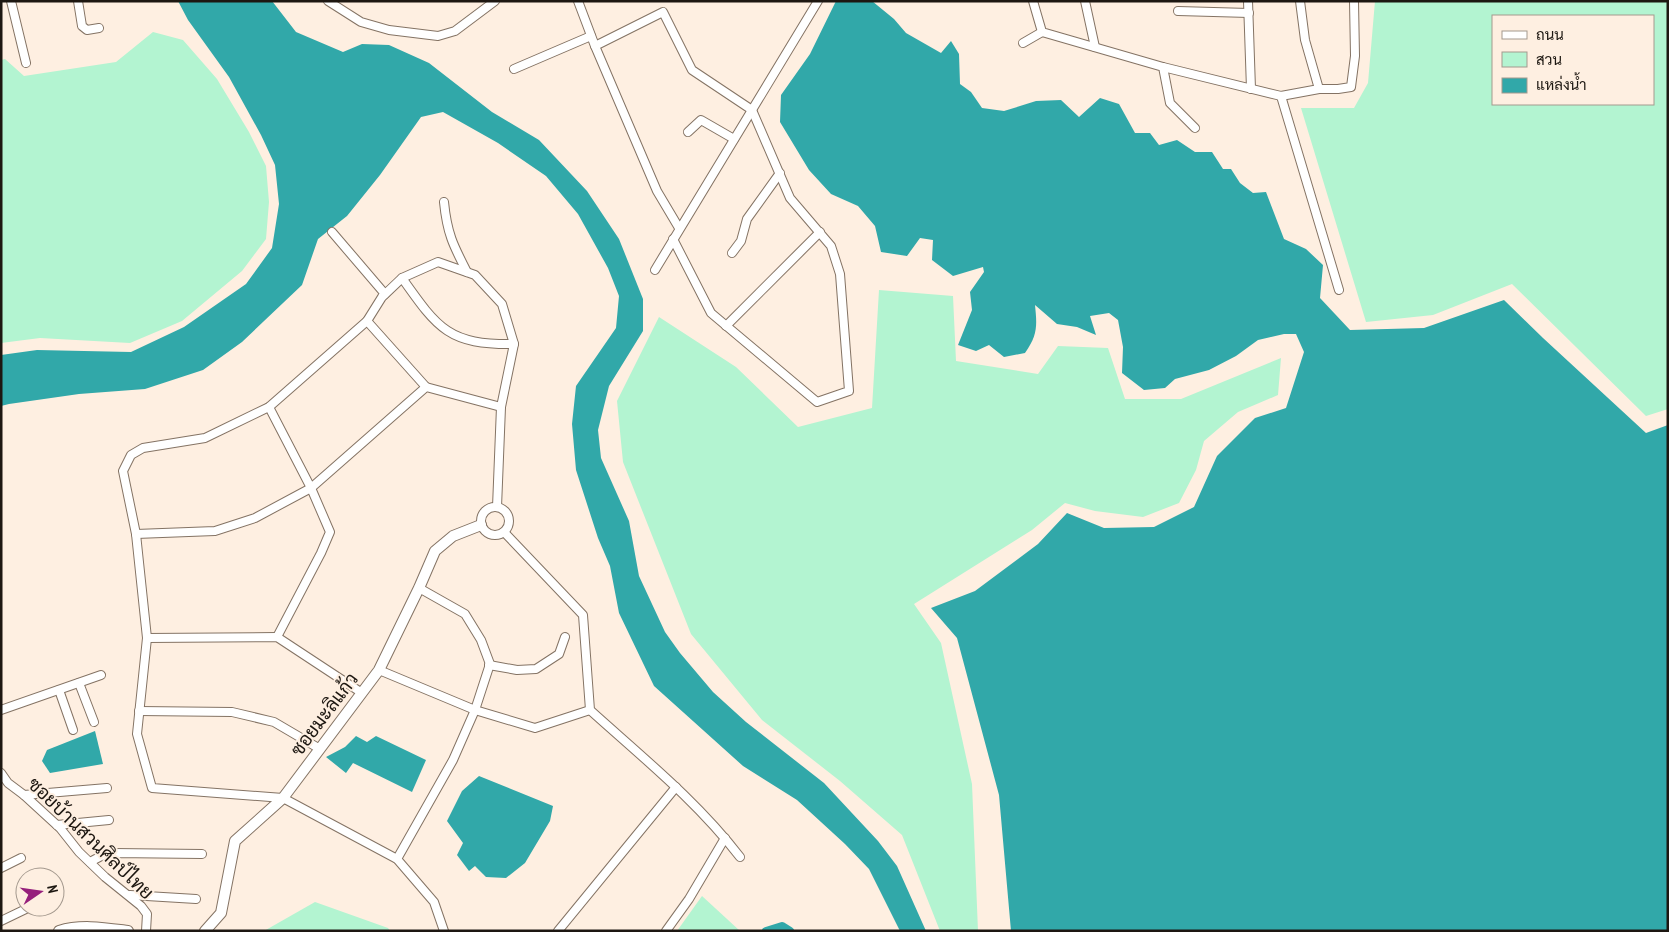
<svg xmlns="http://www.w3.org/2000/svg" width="1669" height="932" font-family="'PT Sans Narrow',Sarabun,sans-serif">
<rect width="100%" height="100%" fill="#feefe1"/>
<g fill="#b3f4d1" fill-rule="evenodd">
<path d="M1375,1h293v408l-22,7 -134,-132 -79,31 -67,7 -65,-214h53l14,-25zM1493,16h160v88h-160z"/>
<path d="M153,32l30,8 34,39 32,53 17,34 3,36 -3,37 -24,32 -60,50 -52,22 -90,-5 -39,5v-283l4,-1 19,17 92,-14z"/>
<path d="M879,290l74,6 3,65 82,13 20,-28 50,2 17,51h56l100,-41 -3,37 -40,17 -34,29 -8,29 -17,33 -36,14 -48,-6 -30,-8 -33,27 -118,74 27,39 31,141 6,147h-38l-38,-96 -62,-54 -78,-61 -71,-86 -68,-172 -6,-61 42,-84 77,50 62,60 74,-19z"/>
<path d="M702,896l38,35h-63z"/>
<path d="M315,902l73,26 2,3h-126z"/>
</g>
<g fill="#31a8a9">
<path d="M178,1h94l24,31 47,20 19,-8 27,1 40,18 63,49 47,28 48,51 32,48 24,60v32l-34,55 -11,44 3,28 28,63 10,55 26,56 15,21 33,39 33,30 78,61 54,58 19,25 29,65h-26l-31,-62 -24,-25 -48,-44 -54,-34 -89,-80 -35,-73 -9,-47 -12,-28 -22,-68 -4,-46 4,-38 40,-58 3,-32 -11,-28 -30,-54 -32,-38 -48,-33 -55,-31 -22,5 -41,58 -33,41 -29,23 -16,46 -60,57 -39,28 -58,19 -66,5 -70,10 -8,2v-51l36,-5 94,2 53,-25 62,-43 26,-36 7,-44 -4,-39 -14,-30 -32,-58 -41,-57z"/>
<path d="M836,1h36l22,18 12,14 35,20 10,-12 8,13 1,30 11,8 11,16 22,3 32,-10 25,-1 18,17 21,-19 19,6 16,29h15l9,12 18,-5 18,12h17l11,17h8l9,14 13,10 13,-1 18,47 22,10 17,16 -3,33 30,32 74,-2 80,-28 39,38 103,95 22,-8v506h-657l-12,-136 -42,-157 -26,-30 44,-17 63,-47 29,-31 37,15 50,-1 40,-20 23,-51 38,-38 31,-10 18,-56 -8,-18h-12l-26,6 -22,16 -27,14 -34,9 -10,9 -21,2 -22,-17 1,-26 -5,-27 -9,-7 -19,3 6,19 -19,-8 -20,-3 -22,-19c2,20 3,30 -10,48l-21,4 -15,-12 -13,6 -18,-6 14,-35 -2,-18 14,-20 -1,-5 -30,9 -21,-16 1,-20 -13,-2 -13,18 -26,-4 -6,-26 -17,-20 -27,-12 -22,-24 -29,-48 1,-27 29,-41z"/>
<path d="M95,731l8,33 -53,9 -8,-12 5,-11z"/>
<path d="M356,736l11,6 9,-6 50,24 -14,32 -59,-29 -7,10 -20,-16 19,-10z"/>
<path d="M479,776l74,30 -3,15 -25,42 -19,15 -20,-1 -11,-11 -6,5 -12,-16 6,-12 -16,-22 15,-30z"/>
</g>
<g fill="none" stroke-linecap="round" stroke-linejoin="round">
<path stroke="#31a8a9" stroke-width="8" d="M766,931l16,-5 8,5"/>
<defs>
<g id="minor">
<path d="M11,1l15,62"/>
<path d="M78,1l4,25 5,4 12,-2"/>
<path d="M328,1l33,21 28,8 49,6 17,-5 40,-30"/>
<path d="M578,1l17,45 62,145 22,37"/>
<path d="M1033,1l9,31 121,35 7,36 25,25"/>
<path d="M1085,1l10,46"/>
<path d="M1248,1l3,88"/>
<path d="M1178,11l71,2"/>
<path d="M1023,43l19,-11"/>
<path d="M595,46l68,-34 29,58 60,40 38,88 41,48 9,28 9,117 -32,11 -106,-89 -38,-74"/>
<path d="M1163,67l118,29 38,-7 -14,-49 -5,-39"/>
<path d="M514,69l77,-33"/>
<path d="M1319,89h19l13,-2 4,-31 -1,-55"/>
<path d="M1281,96l58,194"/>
<path d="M688,132l13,-12 33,19"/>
<path d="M444,202c3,31 9,43 23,70"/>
<path d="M332,232l53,62"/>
<path d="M732,253l9,-12 6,-22 33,-46"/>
<path d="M655,270l163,-269"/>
<path d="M402,278c36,51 47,67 112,66"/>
<path d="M367,321l59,66"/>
<path d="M726,326l94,-94"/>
<path d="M269,407l42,81 19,44 -9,21 -44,84"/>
<circle cx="495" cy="521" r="14"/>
<path d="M504,532l79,83 7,95c52,47 107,91 150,147"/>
<path d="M136,534l79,-3 40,-13 56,-30 115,-101 75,20"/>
<path d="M147,638l130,-1 85,56"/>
<path d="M489,665l28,5 19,-1 23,-15 6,-17"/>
<path d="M379,670l96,40 60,18 55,-18"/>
<path d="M79,683l15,39"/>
<path d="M59,690l14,40"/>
<path d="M1,710l100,-35"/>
<path d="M139,711l93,1 42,10 46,27"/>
<path d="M1,773l7,10 16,12 36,33 19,24 26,25 36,29 6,8 -1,17"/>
<path d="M24,795l83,-7"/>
<path d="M57,825l52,-5"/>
<path d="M397,859l56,-99 22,-50 15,-46 -9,-24 -16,-26 -46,-26"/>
<path d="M90,862l15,-8 9,-1 88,1"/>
<path d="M1,868l20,-10"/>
<path d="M130,895l66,4"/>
<path d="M1,921l29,-14"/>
<path d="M444,931l-10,-29 -37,-43 -114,-61 -131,-10 -15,-54 10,-96 -11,-104 -13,-63 8,-16 12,-7 62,-10 64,-31 98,-86 15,-24 20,-19 36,-16 37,13 27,29 12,40 -13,63 -4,100"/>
<path d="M558,931l118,-144"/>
<path d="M666,931l23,-32 36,-61"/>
</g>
<g id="tertiary">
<path d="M59,931c22,-7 46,-3 69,0"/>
<path d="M205,931l16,-18 14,-72 48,-43 96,-128 40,-82 16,-37 18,-15 28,-11"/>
</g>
</defs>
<use href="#minor" stroke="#847364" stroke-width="10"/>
<use href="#tertiary" stroke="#847364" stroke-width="12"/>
<use href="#minor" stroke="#fff" stroke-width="8"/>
<use href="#tertiary" stroke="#fff" stroke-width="10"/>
</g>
<g text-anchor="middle" stroke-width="4" stroke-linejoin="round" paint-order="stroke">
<g font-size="19" fill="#1d1711" stroke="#feefe1">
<text transform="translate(324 714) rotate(-53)" y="7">ซอยมะลิแก้ว</text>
<text transform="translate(91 838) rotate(44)" y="7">ซอยบ้านสวนศิลป์ไทย</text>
</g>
</g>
<rect width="1669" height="932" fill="none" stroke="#1d1711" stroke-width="5"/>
<rect x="1492" y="15" width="162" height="90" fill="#feefe1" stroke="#a4998e"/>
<rect x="1502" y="31" width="25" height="8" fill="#ffffff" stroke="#a4998e"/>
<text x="1536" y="40" font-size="15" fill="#1d1711">ถนน</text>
<rect x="1502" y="52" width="25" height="15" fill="#b3f4d1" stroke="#a4998e"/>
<text x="1536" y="65" font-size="15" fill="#1d1711">สวน</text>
<rect x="1502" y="78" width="25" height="15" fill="#31a8a9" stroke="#a4998e"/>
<text x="1536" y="90" font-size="15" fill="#1d1711">แหล่งน้ำ</text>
<g transform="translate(40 892) rotate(77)"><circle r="24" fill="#feefe1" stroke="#a4998e"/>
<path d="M0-4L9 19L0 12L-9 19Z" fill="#96207c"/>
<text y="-8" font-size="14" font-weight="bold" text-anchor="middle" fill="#1d1711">N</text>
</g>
</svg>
